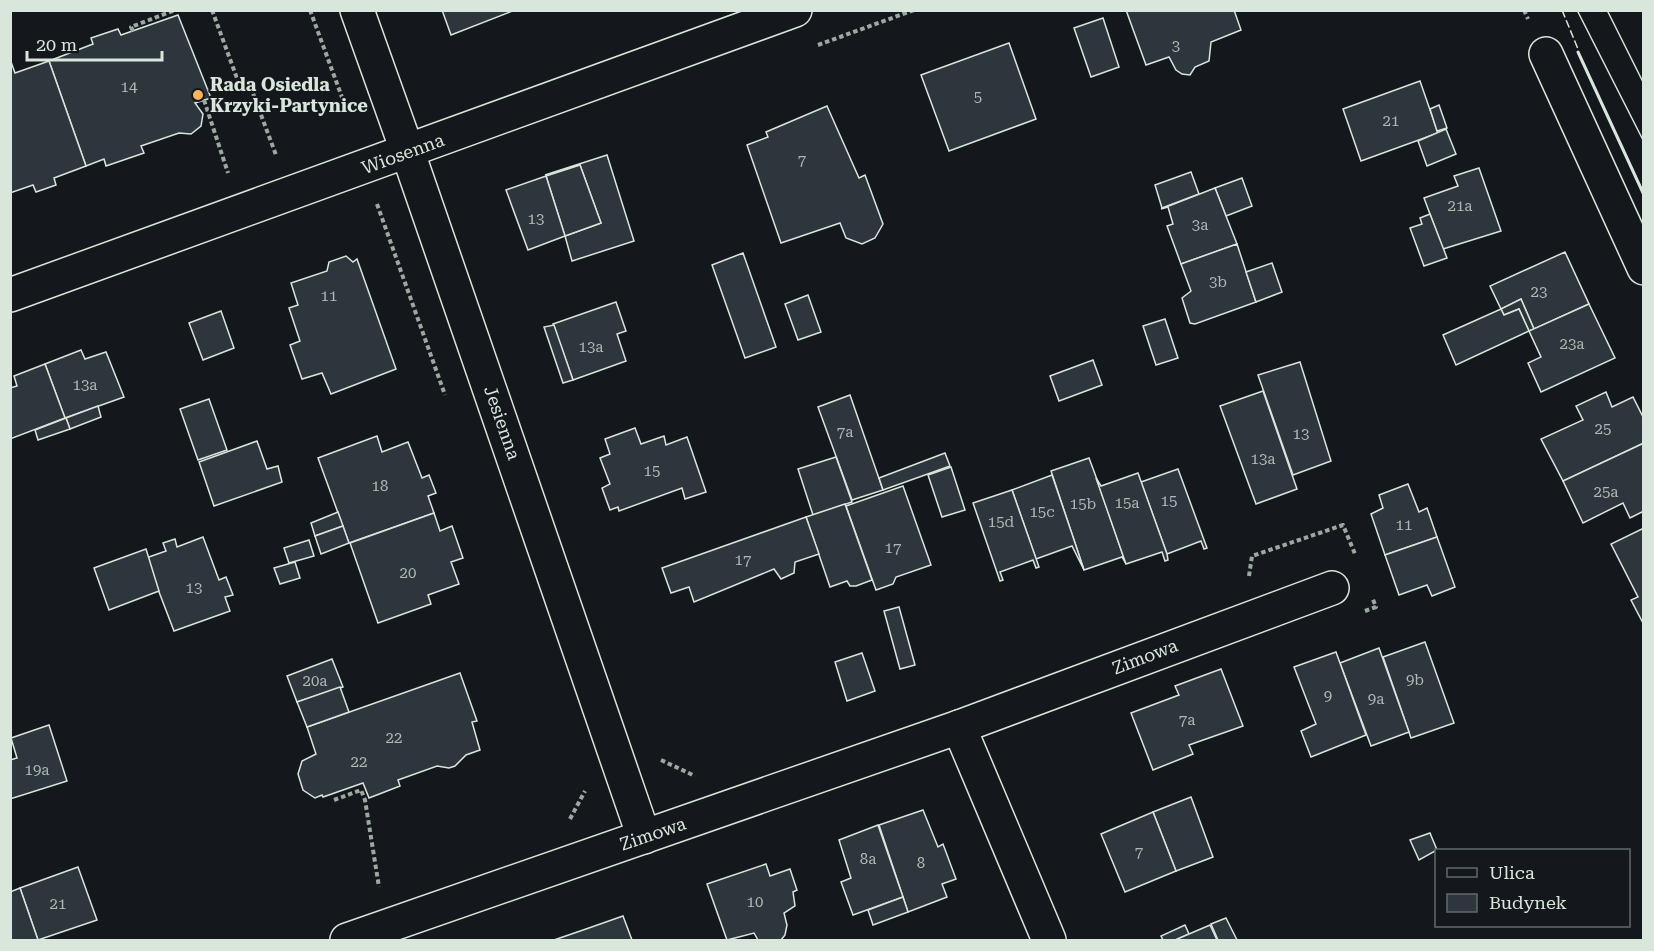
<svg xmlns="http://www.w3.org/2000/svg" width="1654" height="951" font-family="'Roboto Serif',serif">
<rect width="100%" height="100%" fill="#14181c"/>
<g fill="#2c363c" stroke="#d8e6dc" stroke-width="1.5">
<path d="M442,10h73l-64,25z"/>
<path d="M1126,10h108l7,20 -30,12 -2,19 -14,6 -5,8 -8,-1 -6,-4 -7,-13 -23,8z"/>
<path d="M178,15l33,83 -16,5 8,11 -2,12 -10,8 -12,-1 -38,13 3,7 -38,13 -2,-7 -18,7 -37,-105 44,-17 -2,-6 27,-9 3,6z"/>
<path d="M1103,18l16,49 -28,10 -17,-49z"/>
<path d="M1009,43l27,76 -87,32 -28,-76z"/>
<path d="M10,59l5,14 34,-12 37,105 -32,12 2,7 -20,7 -3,-7 -23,8z"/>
<path d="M1420,81l18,52 -77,28 -18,-52z"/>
<path d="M1439,105l8,23 -10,3 -7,-22z"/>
<path d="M827,106l32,72 6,-3 18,49 -8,14 -13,6 -16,-6 -6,-15 -59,20 -34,-98 21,-8 -2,-5z"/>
<path d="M1446,129l10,25 -29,12 -9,-25z"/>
<path d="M607,155l27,86 -62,20 -7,-25 36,-13 -21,-58 -35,10z"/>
<path d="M580,165l21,58 -36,13 -19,-60z"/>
<path d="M1479,168l22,63 -58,18 -19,-51 34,-12 -4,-10z"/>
<path d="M1191,172l8,22 -37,14 -7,-23z"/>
<path d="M546,176l19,60 -37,14 -22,-60z"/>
<path d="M1242,178l10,28 -26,10 -11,-28z"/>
<path d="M1215,188l22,56 -56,20 -14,-38 6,-2 -5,-17 -7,2z"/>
<path d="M1430,214l17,44 -23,8 -14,-38 12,-4 -2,-6z"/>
<path d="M1237,244l19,58 -61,22 -5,-1 -8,-25 9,-7 -10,-27z"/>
<path d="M1565,252l24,52 -55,25 -13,-30 -20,10 -11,-23z"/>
<path d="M743,253l33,94 -31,11 -33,-93z"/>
<path d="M346,256l7,6 4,-3 39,110 -65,25 -9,-21 -20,6 -12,-34 10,-4 -11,-33 9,-3 -7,-22 36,-12 2,-9z"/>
<path d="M1272,263l10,29 -26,10 -10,-30z"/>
<path d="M808,295l13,37 -23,8 -13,-36z"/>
<path d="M1521,299l13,30 -5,2 -10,-22 -15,6 -3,-6z"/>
<path d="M616,302l10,29 -9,3 9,27 -53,19 -20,-56z"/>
<path d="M1589,304l26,54 -74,34 -13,-29 13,-6 -12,-26z"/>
<path d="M1501,309l3,6 15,-6 10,22 -73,34 -13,-30z"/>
<path d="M221,311l13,37 -31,12 -14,-37z"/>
<path d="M1165,319l13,39 -22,7 -13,-39z"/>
<path d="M554,325l19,55 -10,3 -19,-56z"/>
<path d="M81,350l4,9 21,-7 18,45 -59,21 -20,-54z"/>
<path d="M1093,360l9,25 -43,16 -9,-25z"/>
<path d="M1300,362l31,99 -38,14 -35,-100z"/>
<path d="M45,364l20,54 -55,21v-51l7,-2 -3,-10z"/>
<path d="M1263,391l34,98 -41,15 -36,-98z"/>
<path d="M1606,392l6,15 21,-10 11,22v24l-81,38 -22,-42 42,-19 -7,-14z"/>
<path d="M850,395l33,95 -31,10 -34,-93z"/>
<path d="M209,399l18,51 -29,10 -18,-51z"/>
<path d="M98,406l3,11 -31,12 -4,-11z"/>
<path d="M66,418l4,11 -32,11 -3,-10z"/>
<path d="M635,428l6,16 23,-8 2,9 21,-8 19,55 -21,7 -3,-11 -63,23 -1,-4 -8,3 -8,-22 8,-4 -10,-26 10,-4 -5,-15z"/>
<path d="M377,436l5,16 26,-10 14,36 7,-3 7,18 -8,3 6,17 -85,30 -31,-85z"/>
<path d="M257,441l10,28 11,-3 4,16 -68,24 -15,-44z"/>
<path d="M1644,443v68l-14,7 -7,-15 -40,20 -20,-42z"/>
<path d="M945,453l5,13 -67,24 -4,-12z"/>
<path d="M836,457l16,45 -39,13 -15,-46z"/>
<path d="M1089,458l6,16 31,90 -4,-7 -38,13 -33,-99z"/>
<path d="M951,467l14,43 -23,7 -14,-42z"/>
<path d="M1178,469l29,79 -3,1 -3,-8 -34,13 -26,-72z"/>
<path d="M1138,473l29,81 1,6 -3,1 -3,-9 -36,12 -30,-86 5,8z"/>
<path d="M1052,475l20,59 12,36 -12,-24 -36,13 -24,-69z"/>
<path d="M1408,484l11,28 8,-4 10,29 -52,18 -14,-41 12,-6 -4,-13z"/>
<path d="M903,486l28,79 -35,12 -3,7 -17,6 -30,-84z"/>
<path d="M1012,490l27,77 -3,1 -3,-8 -33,12 3,8 -3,1 -27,-78z"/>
<path d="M845,504l27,76 -16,6h-6l-3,-5 -17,6 -24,-70z"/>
<path d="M338,512l5,14 -28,10 -4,-13z"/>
<path d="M434,513l6,18 12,-5 11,32 -12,4 8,22 -31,11 3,9 -53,19 -28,-80z"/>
<path d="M806,517l13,37 -24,8 -1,11 -13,6 -7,-10 -80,33 -5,-15 -18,6 -9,-25z"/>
<path d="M343,526l6,17 -28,11 -6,-18z"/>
<path d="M1644,528v97l-13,-25 7,-3 -27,-53z"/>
<path d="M203,537l16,43 7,-3 7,18 -8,2 5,14 -56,20 -28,-73 20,-7 -3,-8 12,-4 2,8z"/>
<path d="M1437,537l18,50 -23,9 -5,-11 -28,10 -14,-40z"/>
<path d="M309,540l5,16 -25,7 -5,-15z"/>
<path d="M146,549l13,42 -50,19 -15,-42z"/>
<path d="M295,562l5,16 -20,6 -6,-16z"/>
<path d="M899,607l16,58 -15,4 -16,-58z"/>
<path d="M1425,642l29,81 -43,15 -28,-81z"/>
<path d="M1379,648l30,84 -38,14 -31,-83z"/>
<path d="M1336,652l30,83 -55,22 -10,-26 15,-7 -22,-57z"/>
<path d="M862,653l13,38 -28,10 -12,-39z"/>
<path d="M332,659l11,28 -46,15 -10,-26z"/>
<path d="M1221,669l22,57 -54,19 4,9 -40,16 -22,-57 48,-18 -4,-9z"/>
<path d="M460,673l17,48 -5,1 8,28 -14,5 -11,11 -6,2 -12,-2 -39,14 2,6 -31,12 -6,-15 -40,14 -1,-2 -7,3 -12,-8 -5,-16 4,-13 14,-7 -9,-27z"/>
<path d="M340,687l9,25 -42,15 -10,-25z"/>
<path d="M49,725l18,56 -57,18v-39l7,-2 -6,-20z"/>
<path d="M1191,797l22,60 -37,14 -23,-59z"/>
<path d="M923,810l15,37 5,-3 13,35 -14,5 5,13 -39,15 -29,-87z"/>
<path d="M1153,812l23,59 -51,21 -24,-58z"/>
<path d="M878,825l25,72 -50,18 -12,-33 10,-4 -12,-38z"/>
<path d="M1430,833l7,17 -18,10 -9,-20z"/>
<path d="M766,864l4,12 20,-7 7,21 -4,2 2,14 -11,7 3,12 -2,10 -4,5h-23l-4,-7 -27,7 -20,-56z"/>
<path d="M78,867l19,53 -59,20 -18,-52z"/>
<path d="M20,888l18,52h-28v-48z"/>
<path d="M903,897l5,15 -35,13 -5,-15z"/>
<path d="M623,916l9,24h-78l32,-11z"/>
<path d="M1226,918l11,22h-19l-7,-16z"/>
<path d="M1185,925l4,9 -13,6h-13l-2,-4z"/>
<path d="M1210,925l7,15h-42z"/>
</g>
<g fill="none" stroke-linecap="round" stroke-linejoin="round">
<defs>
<g id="minor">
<path d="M357,10l51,143 236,684"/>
<path d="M1546,54l98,214"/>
<path d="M10,295l785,-285"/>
<path d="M959,727l90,213"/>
<path d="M347,940l612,-213 373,-139"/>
</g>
</defs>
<use href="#minor" stroke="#d8e6dc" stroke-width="36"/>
<g stroke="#9da8a2" stroke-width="4" stroke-dasharray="4.5 3" stroke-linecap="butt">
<path d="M212,10l26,71"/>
<path d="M310,10l33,90"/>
<path d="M1524,10l4,9"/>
<path d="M133,31l-2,-4 44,-17"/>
<path d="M818,45l96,-35"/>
<path d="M208,91l30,-10 13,7 25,67"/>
<path d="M204,100l24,73"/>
<path d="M377,204l68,191"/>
<path d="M1249,576l3,-20 91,-31 12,29"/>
<path d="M1365,611l11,-4 -4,-10"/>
<path d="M661,760l34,16"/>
<path d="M334,800l27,-10 4,10 14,87"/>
<path d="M570,819l15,-28"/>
</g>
<use href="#minor" stroke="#14181c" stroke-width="33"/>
<g stroke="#d8e6dc" stroke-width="1.5">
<path d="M1577,10l67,132"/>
<path d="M1607,10l37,74"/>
</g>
<path stroke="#d8e6dc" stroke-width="1.5" stroke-dasharray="8 3" stroke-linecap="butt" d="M1562,10l16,39"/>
<path stroke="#d8e6dc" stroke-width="3" d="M1578,52l66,143"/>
</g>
<circle fill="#ffb74d" stroke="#14181c" stroke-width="2" cx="198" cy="95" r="6"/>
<g text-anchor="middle" stroke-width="4.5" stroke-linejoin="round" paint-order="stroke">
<g font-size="15" fill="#adbab4">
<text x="1176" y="51">3</text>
<text x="129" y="92">14</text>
<text x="978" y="102">5</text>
<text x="1391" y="126">21</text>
<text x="802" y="165">7</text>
<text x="1460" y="211">21a</text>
<text x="536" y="224">13</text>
<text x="1200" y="230">3a</text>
<text x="1218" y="287">3b</text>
<text x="1539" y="297">23</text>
<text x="329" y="301">11</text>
<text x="1572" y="349">23a</text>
<text x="591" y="352">13a</text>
<text x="85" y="390">13a</text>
<text x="1603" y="434">25</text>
<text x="845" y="437">7a</text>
<text x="1301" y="439">13</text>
<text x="1263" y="464">13a</text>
<text x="652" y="476">15</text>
<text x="380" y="491">18</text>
<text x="1606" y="497">25a</text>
<text x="1169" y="506">15</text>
<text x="1127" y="508">15a</text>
<text x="1083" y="509">15b</text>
<text x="1042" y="517">15c</text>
<text x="1001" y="527">15d</text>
<text x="1404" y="530">11</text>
<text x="893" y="553">17</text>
<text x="743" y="565">17</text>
<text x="408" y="578">20</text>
<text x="194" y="593">13</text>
<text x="1415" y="685">9b</text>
<text x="315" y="686">20a</text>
<text x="1328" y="701">9</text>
<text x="1376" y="704">9a</text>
<text x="1187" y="725">7a</text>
<text x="394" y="743">22</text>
<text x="359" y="767">22</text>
<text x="37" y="775">19a</text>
<text x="1139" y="857">7</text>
<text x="868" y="864">8a</text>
<text x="921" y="868">8</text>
<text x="755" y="907">10</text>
<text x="58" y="909">21</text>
</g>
<g font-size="18" font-weight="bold" fill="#d8e6dc" stroke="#14181c" text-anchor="start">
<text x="210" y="91">Rada Osiedla<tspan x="210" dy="21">Krzyki-Partynice</tspan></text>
</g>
<g font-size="18" fill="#d8e6dc" stroke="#14181c">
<text transform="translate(403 154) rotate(-20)" y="6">Wiosenna</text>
<text transform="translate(502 423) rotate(71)" y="6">Jesienna</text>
<text transform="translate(1145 657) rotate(-21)" y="6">Zimowa</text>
<text transform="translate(653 834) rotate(-19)" y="6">Zimowa</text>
</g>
</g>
<rect width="1654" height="951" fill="none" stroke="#d8e6dc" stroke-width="24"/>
<rect x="1435" y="849" width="195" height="78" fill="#14181c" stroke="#626a69" stroke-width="1.5"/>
<rect x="1447" y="868" width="30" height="9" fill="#14181c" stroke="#626a69" stroke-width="1.5"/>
<text x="1489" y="879" font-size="18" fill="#d8e6dc">Ulica</text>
<rect x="1447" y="894" width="30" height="18" fill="#2c363c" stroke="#626a69" stroke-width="1.5"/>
<text x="1489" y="909" font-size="18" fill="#d8e6dc">Budynek</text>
<path d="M27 51v9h135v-9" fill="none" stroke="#d8e6dc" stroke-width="3"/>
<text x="36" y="51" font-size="18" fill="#d8e6dc" stroke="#14181c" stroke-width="4.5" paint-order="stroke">20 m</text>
</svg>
